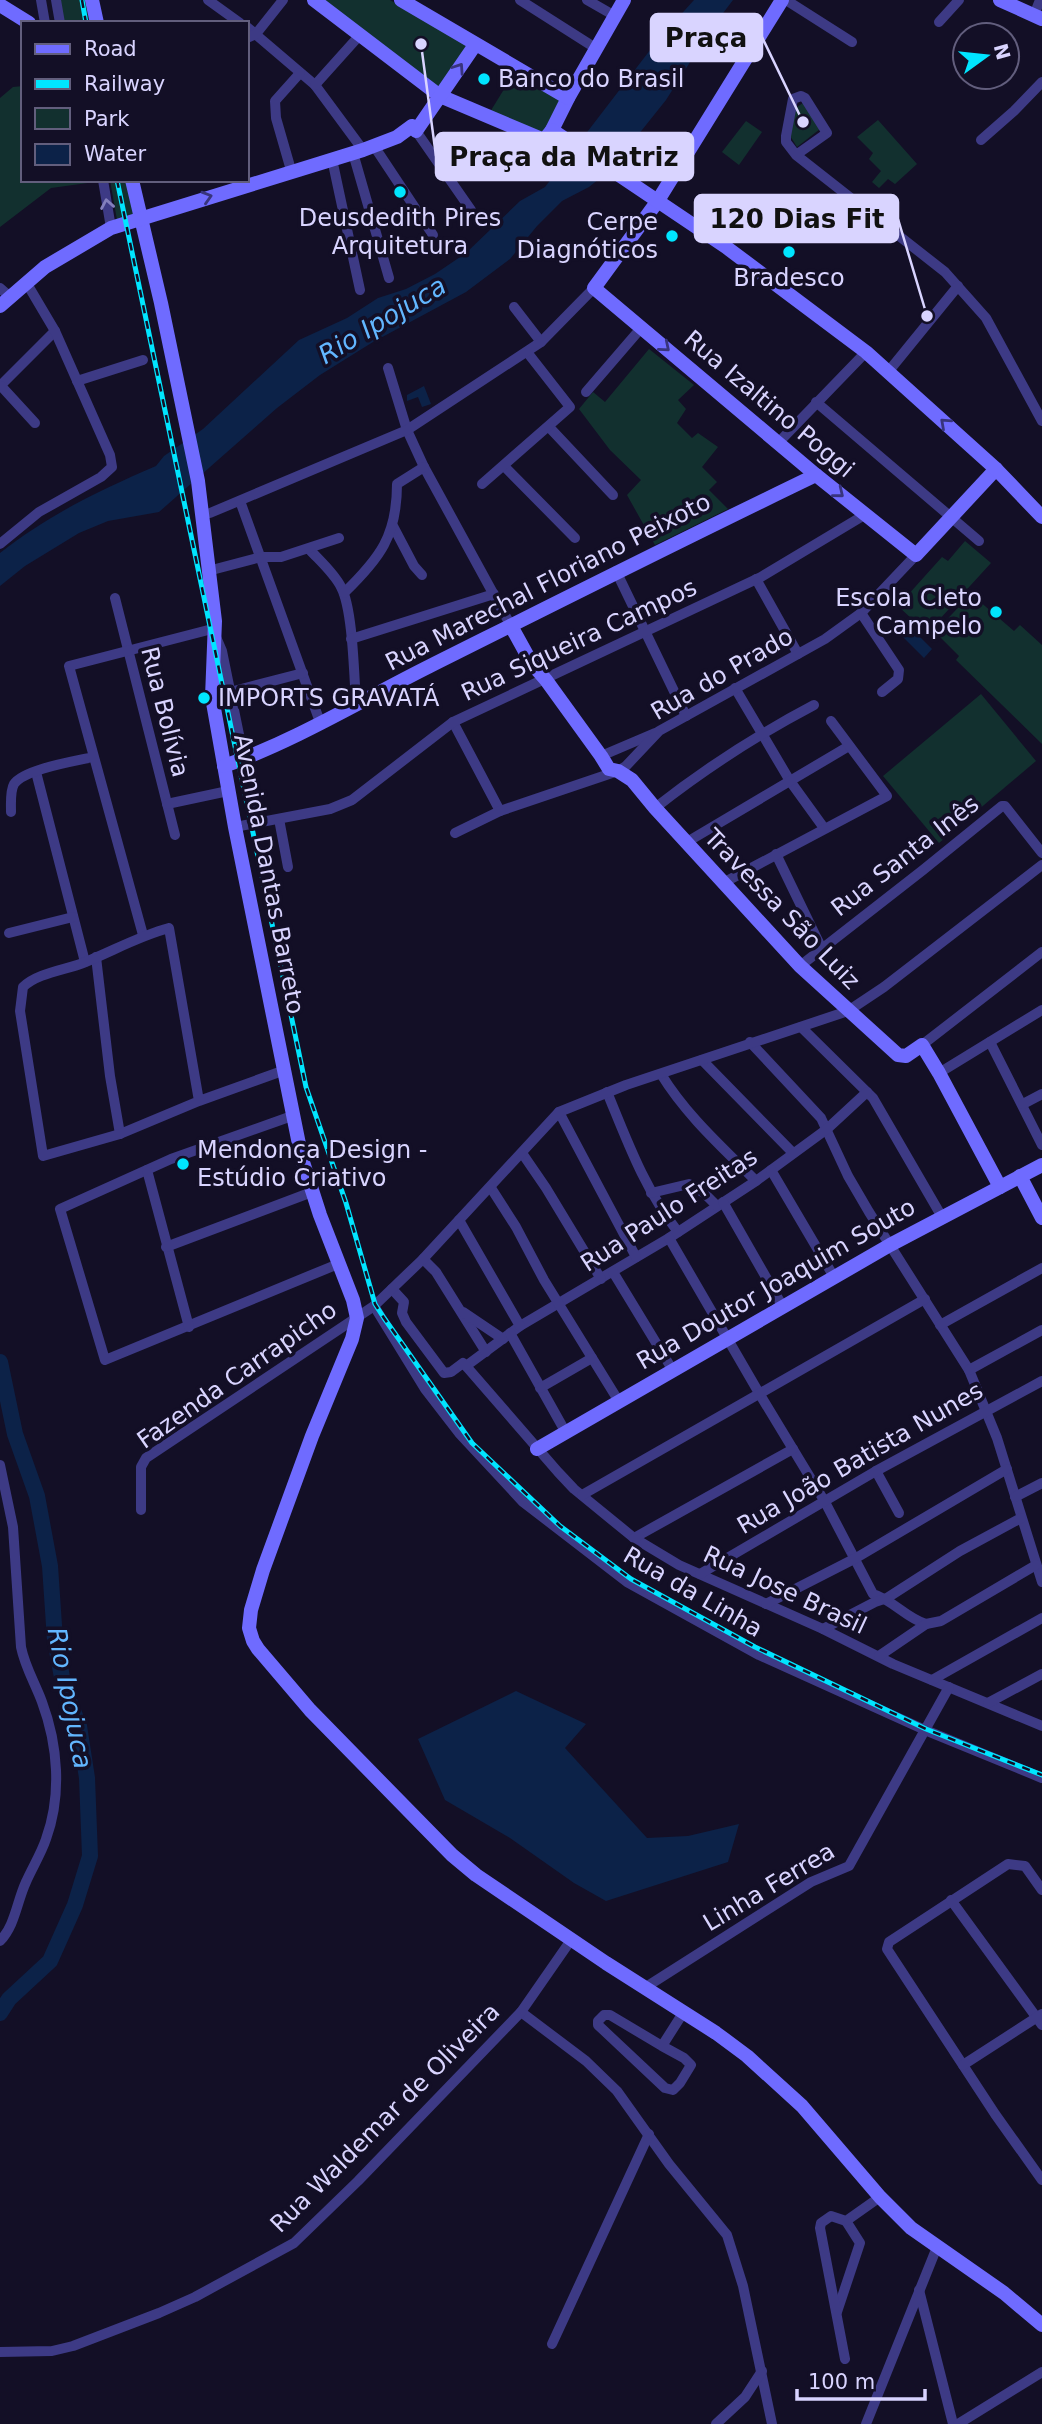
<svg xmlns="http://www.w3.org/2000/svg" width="1042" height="2424" font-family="'DejaVu Sans',sans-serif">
<rect width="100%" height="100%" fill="#130f26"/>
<g fill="#12302f">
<path d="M59,0h31l4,23h-31z"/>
<path d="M322,0h68l78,46 -29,43z"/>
<path d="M514,73l48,28 -19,35 -53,-24z"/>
<path d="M23,86v94l72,2 -44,6 -51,39v-129l13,-11z"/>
<path d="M803,103l17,26 -23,18 -8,-13 5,-25z"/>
<path d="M878,120l39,44 -22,20 -7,-5 -9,9 -7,-6 9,-11 -12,-12 4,-6 -16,-16z"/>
<path d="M746,121l16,11 -23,33 -17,-13z"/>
<path d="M110,180h17l9,33 -19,7z"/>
<path d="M649,349l45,36 -16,15 8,9 -9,14 15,15 6,-5 20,14 -16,20 15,15 -8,8 19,19 -73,36 -28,-50 14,-15 -31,-30 -31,-41 14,-17 12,10z"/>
<path d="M965,541l26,22 -64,70 -29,-27 44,-49 6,4z"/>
<path d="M971,594l43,37 6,-6 22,20v99l-86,-84 3,-4 -24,-24z"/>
<path d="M981,694l55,67 -97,82 -56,-67z"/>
</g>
<g fill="#0c2248">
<path d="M694,0h39l-22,29 -45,71 -28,35 -13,23 -36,29 -27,14 -25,25 -27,33 -44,33 -93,50 -53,33 -43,33 -118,104 -51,9 -29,12 -54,33 -25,20v-33c50,-39 98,-62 156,-87l8,-10 39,-27 96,-89 48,-22 31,-20 28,-9 29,-15 31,-21 54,-52 25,-14 112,-146z"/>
<path d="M424,386l7,18 -9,3 -4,-10 -11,4v-6z"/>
<path d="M910,627l22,22 -8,9 -22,-22z"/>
<path d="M516,1691l70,33 -21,24 82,90 41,-2 51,-12 -11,38 -122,39 -32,-18 -64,-45 -65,-38 -27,-61z"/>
</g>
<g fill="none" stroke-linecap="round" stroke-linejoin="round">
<path stroke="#0c2248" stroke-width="16" d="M0,1362l15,72 22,62 13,70 5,74 9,48 15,38 8,52 3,78 -15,49 -25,56 -41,38 -9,14"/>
<g stroke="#3d3a85" stroke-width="10">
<path d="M41,0l4,23"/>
<path d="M56,0l4,23"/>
<path d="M208,0l32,23"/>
<path d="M520,0l77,49"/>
<path d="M587,0l28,16"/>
<path d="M786,0l66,42"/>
<path d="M1034,15l6,-15"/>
<path d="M939,22l20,-22"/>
<path d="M247,27l68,58 48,65"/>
<path d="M247,38l9,-4 27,-34"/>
<path d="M315,85l44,-49"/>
<path d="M416,131l55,79"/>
<path d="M981,140l33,-29 28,-29"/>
<path d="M374,146l59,89"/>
<path d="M353,153l36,125"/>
<path d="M796,155l31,-22 -22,-35 -4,-2 -8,3 -7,37v6l10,13 149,117 41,46 56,103"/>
<path d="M332,159l28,131"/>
<path d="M291,170l-15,-52 -1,-17 25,-28"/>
<path d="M103,180l8,48"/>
<path d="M0,288l9,8"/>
<path d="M514,307l27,35"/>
<path d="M388,368l19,62 17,37 87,159"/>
<path d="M888,372l70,-86"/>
<path d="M77,381l66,-21"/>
<path d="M0,386l55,-55"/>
<path d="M1,386l34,37"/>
<path d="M586,392l56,-65"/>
<path d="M816,402l163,139"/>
<path d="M549,427l64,68"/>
<path d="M779,442l87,-90"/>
<path d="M504,466l71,72"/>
<path d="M482,484l88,-77 -43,-55"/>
<path d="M240,501l80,221"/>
<path d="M210,513l197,-83 134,-88 53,-54"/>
<path d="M393,526l21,40 8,9"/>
<path d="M0,544l39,-32 62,-35 11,-10 -2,-12 -55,-124 -29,-49"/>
<path d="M309,549c11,12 25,24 32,38 12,22 13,89 15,116"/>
<path d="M208,571l53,-14h20l58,-19"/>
<path d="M616,571l70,145"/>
<path d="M756,579l42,75"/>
<path d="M344,593c36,-35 53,-57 53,-109l27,-17"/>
<path d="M115,598l60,237"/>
<path d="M861,613l38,57 -1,9 -16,13"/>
<path d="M216,637l6,14 35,172"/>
<path d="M351,639l143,-45"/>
<path d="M735,688l55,93 34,47"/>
<path d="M230,692l73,-19"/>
<path d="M453,722l47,89"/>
<path d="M601,756l54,-23"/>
<path d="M36,772l49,190"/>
<path d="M167,804l61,-13"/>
<path d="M655,808c52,-41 100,-72 159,-103"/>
<path d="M11,812c0,-9 -1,-21 3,-28 10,-15 62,-23 79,-27"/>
<path d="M279,819l9,48"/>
<path d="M235,827l95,-18 22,-9 101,-78 308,-145 105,-63"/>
<path d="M455,833l45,-22 118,-40 8,-5 33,-35 166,-92 36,-26 55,-58"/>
<path d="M687,842l162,-96"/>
<path d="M776,854l45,93"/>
<path d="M723,883l164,-87 -56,-75"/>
<path d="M9,933l64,-16"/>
<path d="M143,935l-74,-269 147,-38"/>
<path d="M96,957l14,119 10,58"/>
<path d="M800,966l123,-96 79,-64h3l37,47"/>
<path d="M801,1027l72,71 69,119"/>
<path d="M750,1042l71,76 27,58 21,36 100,158 28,68 45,144"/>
<path d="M990,1042l52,103"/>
<path d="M922,1045l120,-93"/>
<path d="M702,1060l91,93"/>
<path d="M939,1073l103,-63"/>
<path d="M661,1074c25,41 61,73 95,107"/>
<path d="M607,1092c21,51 37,96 71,140"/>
<path d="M867,1092l-40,37 -71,52 -87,57 -149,88 -54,40 92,106 16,17 60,49 45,27 144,64 70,35 149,62"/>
<path d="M199,1101l-30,-173c-30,8 -56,23 -86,35 -18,7 -46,10 -60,24l-3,24 23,145 77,-22 79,-33 86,-31"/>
<path d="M1023,1104l19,-10"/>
<path d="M559,1112l77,145"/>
<path d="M292,1116l-121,43 -111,50 45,151 233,-96"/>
<path d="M522,1153l24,35 55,91"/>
<path d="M147,1170l42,157"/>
<path d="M771,1170l63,107"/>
<path d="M491,1188l25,39 28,53 74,120"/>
<path d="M651,1193l38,-9 15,9 13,13"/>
<path d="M723,1202l60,105"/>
<path d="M459,1220l61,106"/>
<path d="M669,1238l90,155 66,109 48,92c20,6 33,24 53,30"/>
<path d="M166,1247l146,-55"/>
<path d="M423,1259l13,13 50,80"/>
<path d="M613,1272l59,97"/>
<path d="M392,1289l12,13 -2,11 4,9 38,51 7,-1 12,-9 3,3"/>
<path d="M374,1306l51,83 34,44 64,69 104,80 132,73 166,75 117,48"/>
<path d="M463,1312l40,27"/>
<path d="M940,1325l102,-57"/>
<path d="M510,1333l55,98"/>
<path d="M969,1370l73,-40"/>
<path d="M540,1388l52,-30"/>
<path d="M0,1465l13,62 8,120c4,20 14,36 21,55 16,43 20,93 4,137 -5,15 -14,29 -20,43 -9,19 -11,44 -26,59"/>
<path d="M876,1471l23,42"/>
<path d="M582,1495l343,-196"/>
<path d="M1015,1497l27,-14"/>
<path d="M141,1510v-43l5,-9 228,-152 49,-47 136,-147 67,-27 222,-74 36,-24 158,-122"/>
<path d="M634,1538l159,-89"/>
<path d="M700,1574l176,-103 166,-90"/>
<path d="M766,1604l90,-46 151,-89"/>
<path d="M823,1629l52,-27 12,-4 73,-47 61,-33"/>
<path d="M879,1656l47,-32 15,-3 95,-56"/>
<path d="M932,1680l110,-62"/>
<path d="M988,1703l54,-29"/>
<path d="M1042,1890l-17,-24 -17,-2 -119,78 -2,7 108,165 47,66"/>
<path d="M951,1900l91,125"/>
<path d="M646,1987l165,-105 38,-16 100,-179"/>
<path d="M521,2012l65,49 31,30 52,73 58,71 16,51 29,138"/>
<path d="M662,2046l22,12 7,7 -11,18 -7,7 -8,-2 -67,-63v-4l6,-6h6l52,31 21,-33"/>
<path d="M963,2065l79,-51"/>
<path d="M919,2290l34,134"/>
<path d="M837,2312l23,-69 -14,-22"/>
<path d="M552,2344l97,-210"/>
<path d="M0,2352l52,-1 21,-5 86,-33 36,-16 99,-54 64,-62 163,-169 50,-72"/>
<path d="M845,2359l-25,-131 1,-5 10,-7 15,5 34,-24"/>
<path d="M716,2424l29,-27 17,-26"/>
<path d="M866,2424l71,-177"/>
<path d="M958,2424l84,-52"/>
</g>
<g stroke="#6f6bff" stroke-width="14">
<path d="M92,0l5,23"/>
<path d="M314,0l126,96 104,44 8,-10 16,-32 56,-98"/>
<path d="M401,0l167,98"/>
<path d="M782,0l-125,202 -63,86 222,187 100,80 80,-86"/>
<path d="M1000,0l42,19"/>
<path d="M0,5l29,18"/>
<path d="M552,130l174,117 140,105 130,117 46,48"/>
<path d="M132,180l29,123 37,178 17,140 -3,76 23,130 67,332 18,56 33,85 4,18 -5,21 -40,97 -49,134 -12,40 -2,18 4,13 5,8 52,61 142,145 24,20 130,88 110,70 31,23 55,50 78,91 31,31 93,65 38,32"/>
<path d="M0,306l45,-39 66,-39 252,-78 34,-13 15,-11 4,5 59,-86"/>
<path d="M511,626l21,38 14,16 55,76 8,13 9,2 14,9 23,28 145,158 98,89 8,1 16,-11 17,28 61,114"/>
<path d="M224,766c71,-25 138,-66 206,-100 128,-64 257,-129 386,-191"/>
<path d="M1020,1176l22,42"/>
<path d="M537,1449l353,-204 152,-80"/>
</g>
<defs>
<g id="rail">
<path d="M82,0l4,23"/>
<path d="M117,180l189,907 40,116 29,101 9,14 88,125 88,83 71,53 124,68 171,82 116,46"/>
</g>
</defs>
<use href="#rail" stroke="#00e5ff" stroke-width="5"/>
<use href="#rail" stroke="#130f26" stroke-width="2.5" stroke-dasharray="8" stroke-linecap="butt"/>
</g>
<defs><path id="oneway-chevron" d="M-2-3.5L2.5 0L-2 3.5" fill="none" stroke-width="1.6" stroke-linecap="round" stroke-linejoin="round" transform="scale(1.75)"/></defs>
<g stroke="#38347d">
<use href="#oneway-chevron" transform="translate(459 68) rotate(-56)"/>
<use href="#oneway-chevron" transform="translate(207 197) rotate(-17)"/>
<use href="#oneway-chevron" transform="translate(665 347) rotate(40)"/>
<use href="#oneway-chevron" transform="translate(945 423) rotate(-138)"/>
<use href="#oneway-chevron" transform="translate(839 493) rotate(39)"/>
</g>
<use stroke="#837fbc" href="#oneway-chevron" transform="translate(107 204) rotate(-100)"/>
<g fill="#00e5ff" stroke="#130f26" stroke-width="2.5">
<circle cx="484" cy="79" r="7"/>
<circle cx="400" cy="192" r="7"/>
<circle cx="672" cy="236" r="7"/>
<circle cx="789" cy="252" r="7"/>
<circle cx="996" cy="612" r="7"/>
<circle cx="204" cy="698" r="7"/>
<circle cx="183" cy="1164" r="7"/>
</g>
<g text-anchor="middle" stroke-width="7" stroke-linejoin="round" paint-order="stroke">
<g font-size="24" fill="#d9d4ff" stroke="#130f26" text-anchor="start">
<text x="498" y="87">Banco do Brasil</text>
<text x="400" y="226" text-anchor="middle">Deusdedith Pires<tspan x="400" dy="28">Arquitetura</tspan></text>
<text x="658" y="230" text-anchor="end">Cerpe<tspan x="658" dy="28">Diagnóticos</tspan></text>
<text x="789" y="286" text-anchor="middle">Bradesco</text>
<text x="982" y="606" text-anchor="end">Escola Cleto<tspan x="982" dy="28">Campelo</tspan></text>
<text x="218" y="706">IMPORTS GRAVATÁ</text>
<text x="197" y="1158">Mendonça Design -<tspan x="197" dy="28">Estúdio Criativo</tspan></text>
</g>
<g font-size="24" fill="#d9d4ff" stroke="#130f26">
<text transform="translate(769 404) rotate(40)" y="8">Rua Izaltino Poggi</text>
<text transform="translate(548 582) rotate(-27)" y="8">Rua Marechal Floriano Peixoto</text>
<text transform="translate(579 640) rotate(-25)" y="8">Rua Siqueira Campos</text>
<text transform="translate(722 674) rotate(-30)" y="8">Rua do Prado</text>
<text transform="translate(165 712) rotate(76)" y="8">Rua Bolívia</text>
<text transform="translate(905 856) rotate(-38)" y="8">Rua Santa Inês</text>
<text transform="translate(269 874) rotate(79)" y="8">Avenida Dantas Barreto</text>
<text transform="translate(782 909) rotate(46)" y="8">Travessa São Luiz</text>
<text transform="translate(669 1210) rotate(-33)" y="8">Rua Paulo Freitas</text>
<text transform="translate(776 1284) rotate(-30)" y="8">Rua Doutor Joaquim Souto</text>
<text transform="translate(237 1375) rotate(-35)" y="8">Fazenda Carrapicho</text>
<text transform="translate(860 1458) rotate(-30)" y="8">Rua João Batista Nunes</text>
<text transform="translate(785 1590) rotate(25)" y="8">Rua Jose Brasil</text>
<text transform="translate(693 1592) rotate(30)" y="8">Rua da Linha</text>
<text transform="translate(769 1887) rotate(-31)" y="8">Linha Ferrea</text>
<text transform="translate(385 2118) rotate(-45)" y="8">Rua Waldemar de Oliveira</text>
</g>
<g font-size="26" font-style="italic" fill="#62b6ff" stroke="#130f26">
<text transform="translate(382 320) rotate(-31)" y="9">Rio Ipojuca</text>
<text transform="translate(70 1698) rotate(79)" y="9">Rio Ipojuca</text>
</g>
</g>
<path fill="none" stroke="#d9d4ff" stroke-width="2.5" d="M803 122L762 37M421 44L436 156M927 316L898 219"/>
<g fill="#d9d4ff" stroke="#130f26" stroke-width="2.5">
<circle cx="803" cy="122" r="7"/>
<circle cx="421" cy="44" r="7"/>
<circle cx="927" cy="316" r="7"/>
</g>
<g fill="#d9d4ff" stroke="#d9d4ff" stroke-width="2.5">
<rect x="651" y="14" width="111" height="47" rx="7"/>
<rect x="436" y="133" width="257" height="47" rx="7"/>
<rect x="695" y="195" width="203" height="47" rx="7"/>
</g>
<g font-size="26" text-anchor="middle" font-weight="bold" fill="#111">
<text x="706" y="47">Praça</text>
<text x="564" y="166">Praça da Matriz</text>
<text x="797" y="228">120 Dias Fit</text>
</g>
<rect x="21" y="21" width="228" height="161" fill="#130f26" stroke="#625e7d" stroke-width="2"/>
<rect x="35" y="44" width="35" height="10" fill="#6f6bff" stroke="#625e7d" stroke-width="2"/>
<text x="84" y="56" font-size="21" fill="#d9d4ff">Road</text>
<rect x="35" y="79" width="35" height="10" fill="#00e5ff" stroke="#625e7d" stroke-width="2"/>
<text x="84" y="91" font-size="21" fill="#d9d4ff">Railway</text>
<rect x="35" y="108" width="35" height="21" fill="#12302f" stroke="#625e7d" stroke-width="2"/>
<text x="84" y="126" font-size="21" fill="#d9d4ff">Park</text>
<rect x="35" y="144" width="35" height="21" fill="#0c2248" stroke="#625e7d" stroke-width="2"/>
<text x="84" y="161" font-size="21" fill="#d9d4ff">Water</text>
<g transform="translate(986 56) rotate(75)"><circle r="33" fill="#130f26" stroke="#625e7d" stroke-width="2"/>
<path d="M0-5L12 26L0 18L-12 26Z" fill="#00e5ff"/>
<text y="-10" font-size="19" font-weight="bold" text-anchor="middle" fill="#d9d4ff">N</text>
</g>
<path d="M797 2389v10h128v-10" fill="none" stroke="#d9d4ff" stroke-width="3.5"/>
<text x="808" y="2389" font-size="21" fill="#d9d4ff" stroke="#130f26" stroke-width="5" paint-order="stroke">100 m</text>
</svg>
